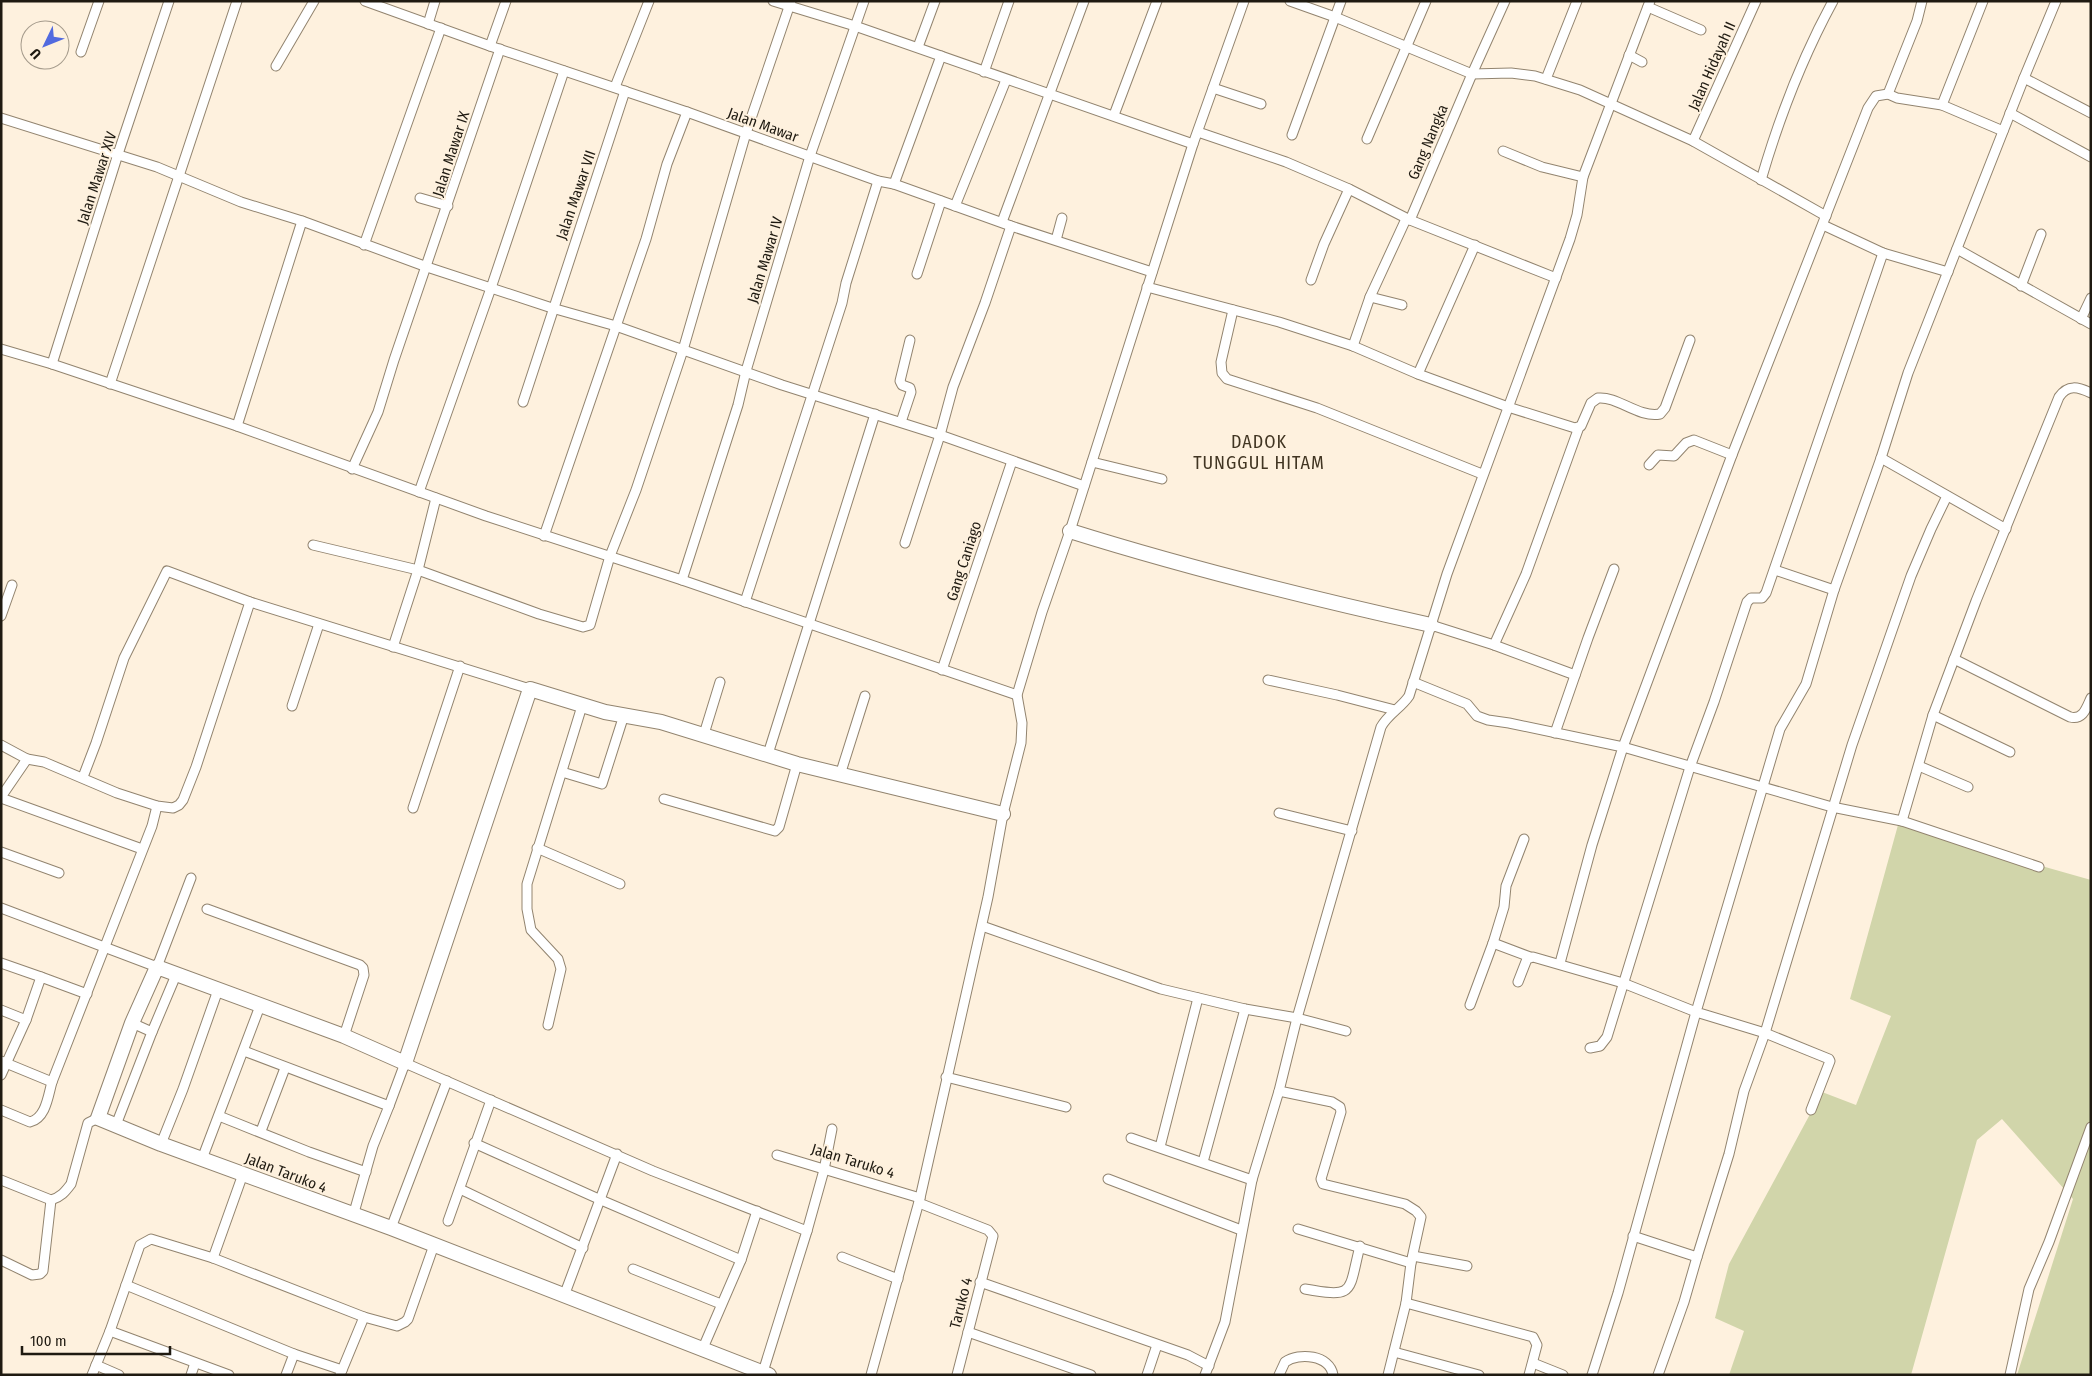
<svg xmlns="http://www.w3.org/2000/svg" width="2092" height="1376" font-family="'Fira Sans Condensed',sans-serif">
<rect width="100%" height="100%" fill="#fef1de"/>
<path fill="#d1d5aa" d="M1898,825l193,55v495h-74l56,-176 -71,-80 -25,21 -66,235h-182l15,-44 -29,-13 14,-54 93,-172 34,13 35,-89 -41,-17z"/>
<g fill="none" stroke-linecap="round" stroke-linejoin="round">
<defs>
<g id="street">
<path d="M365,1l125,45 197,66 191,69 16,3 117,42 141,46"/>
<path d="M773,1l82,25 338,118"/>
<path d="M1290,1l45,16 137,57 39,-1 24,3 45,14 113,51 133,75"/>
<path d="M1648,7l53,23"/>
<path d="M428,24l7,-23"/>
<path d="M490,46l16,-45"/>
<path d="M918,47l17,-46"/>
<path d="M81,52l18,-51"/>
<path d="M1629,55l13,7"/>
<path d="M276,66l38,-65"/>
<path d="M984,72l25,-71"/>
<path d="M2024,78l67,35"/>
<path d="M1546,79l31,-78"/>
<path d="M615,87l34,-86"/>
<path d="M1213,88l48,16"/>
<path d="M1888,94l29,-73 5,-20"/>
<path d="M1942,105l41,-104"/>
<path d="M2010,113l81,44"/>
<path d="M1114,115l43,-114"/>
<path d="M1,118l156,49 84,35 61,19 125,46 125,41 64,18 166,59 158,50 144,51"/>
<path d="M1198,132l88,30 63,27 61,31 146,58"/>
<path d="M1292,135l49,-134"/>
<path d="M1367,139l59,-138"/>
<path d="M1693,141l63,-140"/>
<path d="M1503,151l39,16 41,10"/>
<path d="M1761,180c18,-62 41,-122 72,-179"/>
<path d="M894,184l47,-128"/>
<path d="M420,198l28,8"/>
<path d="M955,206l51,-126"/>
<path d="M1410,220l62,-146 33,-73"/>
<path d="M1002,222l82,-221"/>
<path d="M1823,225l60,28 65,19"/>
<path d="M1056,240l6,-22"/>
<path d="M364,245l77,-217"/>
<path d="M1957,249l134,75"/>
<path d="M917,274l24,-73"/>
<path d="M1311,280l13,-36 25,-55"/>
<path d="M2021,286l20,-52"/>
<path d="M1147,287l132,35 74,24 65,28 90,33 67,21 6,-2 10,-23 7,-5c20,-2 40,20 62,16l5,-6 25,-68"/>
<path d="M1370,297l32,8"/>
<path d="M1233,310l-12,52 1,11 5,6 90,29 165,66"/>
<path d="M2081,319l10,-21"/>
<path d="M1353,346l17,-49 36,-78"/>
<path d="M1,349l51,15 185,62 249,90 196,64 335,115"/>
<path d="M52,364l66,-210 51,-153"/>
<path d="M1418,374l57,-129"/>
<path d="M110,384l127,-383"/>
<path d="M523,402l102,-311"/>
<path d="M901,422l10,-30 -1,-4 -8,-3 -2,-4 10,-41"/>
<path d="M237,426l65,-205"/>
<path d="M1881,458l125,71"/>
<path d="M1092,462l70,17"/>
<path d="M1649,465l9,-10 16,1 12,-13 8,-3 38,15"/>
<path d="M352,469l26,-57 16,-52 106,-311"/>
<path d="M419,492l72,-204 73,-217"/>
<path d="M544,536l102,-297 21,-75 20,-52"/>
<path d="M905,543l35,-108 13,-48 32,-84 26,-77"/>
<path d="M313,545l105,25 121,44 44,13 7,-2 20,-69 26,-66 47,-140 63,-217 45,-132"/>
<path d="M1775,570l59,20"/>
<path d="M682,580l56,-175 8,-34 64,-215 54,-155"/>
<path d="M745,602l97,-299 4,-20 32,-102"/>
<path d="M1,616l11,-31"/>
<path d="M1431,625l63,20 81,30"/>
<path d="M1494,645l32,-71 53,-147"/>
<path d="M393,647l25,-77 18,-72"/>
<path d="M1954,659l116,58c13,3 16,-8 21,-19"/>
<path d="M942,670l70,-209"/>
<path d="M1268,680l69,15 58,15"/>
<path d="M1413,682l54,22 10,12 11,4 21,3 114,24 209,60 70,14 137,46"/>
<path d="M292,706l27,-82"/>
<path d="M1933,715l77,37"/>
<path d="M1555,733l33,-95 26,-69"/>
<path d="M704,734l16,-52"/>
<path d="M1,745l26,14 -26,38"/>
<path d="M768,754l107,-340"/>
<path d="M27,759l17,3 73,31 40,13 16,2 6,-3 4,-5 13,-33 54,-165"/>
<path d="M1919,766l49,21"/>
<path d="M562,772l40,12 22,-69"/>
<path d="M840,775l25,-79"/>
<path d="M83,777l13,-34 28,-85 43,-87 83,31 280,87"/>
<path d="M1,798l141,51"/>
<path d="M664,799l111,32 4,-4 18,-63"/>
<path d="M413,808l47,-142"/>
<path d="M1279,813l73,18"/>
<path d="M1902,821l31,-106 43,-114 83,-204c9,-13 19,-10 32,-4"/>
<path d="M537,848l83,36"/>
<path d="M1,852l58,21"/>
<path d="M1,908l156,59 34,-89"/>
<path d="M207,909l153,56 3,3 1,7 -20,61"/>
<path d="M982,926l179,63 84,20 52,9 49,13"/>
<path d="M1493,943l37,14"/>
<path d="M1,963l40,14"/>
<path d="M1560,963l32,-118 31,-98 109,-292 136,-347 8,-12 12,-2 9,4 45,7 61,26"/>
<path d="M1518,982l9,-23 6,-2 90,26 73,29 -78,281 -26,82"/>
<path d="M1470,1005l23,-62 11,-36 2,-21 18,-47"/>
<path d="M1,1010l25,10"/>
<path d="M132,1023l20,9 24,-57"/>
<path d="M548,1025l13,-56 -3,-10 -27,-29 -4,-21v-25l55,-178"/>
<path d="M1590,1048l10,-2 7,-9 83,-270 24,-65 33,-100 4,-4h11l4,-5 117,-340"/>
<path d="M244,1051l145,55 -16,40 -20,70"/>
<path d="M1,1061l51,21"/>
<path d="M1,1075l25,-55 15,-43 46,17"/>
<path d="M946,1077l120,30"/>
<path d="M1279,1091l53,11 8,5 1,5 -20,67 2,5 82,20 11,7 5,6 -10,46 -5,40 -18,72"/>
<path d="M389,1106l16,-43 248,108 154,60 -44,141"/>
<path d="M1,1110l29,12c16,-4 18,-26 22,-40l100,-256 5,-20"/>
<path d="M1811,1110l19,-49 -1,-2 -64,-26 -69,-21 84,-283 26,-45 28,-94 47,-132 27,-85 116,-295 32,-77"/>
<path d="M219,1116l90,36 57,20"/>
<path d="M116,1125l36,-93"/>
<path d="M261,1131l24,-63"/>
<path d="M1131,1138l121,42"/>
<path d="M474,1143l127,57 140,60"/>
<path d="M161,1144l22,-55 35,-99"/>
<path d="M1160,1147l38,-149"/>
<path d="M777,1155l143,43"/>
<path d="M202,1159l58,-153"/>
<path d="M1203,1162l42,-153"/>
<path d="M1108,1179l133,51"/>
<path d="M1,1180l50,20c10,-3 14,-8 20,-16l17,-61 10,-5"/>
<path d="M460,1189l123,59"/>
<path d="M919,1203l69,27 5,6 -36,139"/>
<path d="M448,1221l43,-121"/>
<path d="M391,1228l56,-147"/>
<path d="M1298,1229l113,34"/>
<path d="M807,1231l17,-61 8,-41"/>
<path d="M1633,1236l64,21 32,-103 15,-63 21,-58 87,-288 59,-169 20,-47 16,-33"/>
<path d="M1413,1256l54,10"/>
<path d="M842,1257l56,22"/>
<path d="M213,1258l30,-84"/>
<path d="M1,1260l31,15 8,-1 3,-3 8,-71"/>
<path d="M633,1269l88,35"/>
<path d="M980,1282l208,73 21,11"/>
<path d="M126,1285l168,69"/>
<path d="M1305,1289c51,9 43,4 55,-43"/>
<path d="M564,1296l53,-142"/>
<path d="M1406,1303l127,34 4,8 -8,30"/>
<path d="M110,1331l119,44"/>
<path d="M968,1332l123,43"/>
<path d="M703,1348l38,-88 16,-49"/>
<path d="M1394,1352l85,23"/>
<path d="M1533,1363l30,12"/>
<path d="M96,1365l23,10"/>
<path d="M92,1375l18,-44 30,-86 11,-6 62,19 151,59 33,9 8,-4 3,-3 26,-74"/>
<path d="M191,1375l4,-12"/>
<path d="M286,1375l8,-21 48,16"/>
<path d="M340,1375l24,-58"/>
<path d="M871,1375l49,-177 68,-301 15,-83 18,-71 1,-20 -5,-28 25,-83 28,-81 123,-387 51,-143"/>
<path d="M1147,1375l10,-30"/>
<path d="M1205,1375l20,-53 27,-142 27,-89 18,-73 84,-291c7,-13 20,-19 28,-31l38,-122 123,-335 7,-24 6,-38 67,-176"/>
<path d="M1279,1375l6,-13c14,-10 45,-7 48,13"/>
<path d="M1658,1375l26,-73 13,-45"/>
<path d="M2010,1375l19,-86 20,-47 42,-115"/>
</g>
<g id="secondary">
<path d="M1070,531c118,37 239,67 361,94"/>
<path d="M769,1375l-378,-147 -230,-84 -63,-26 34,-95 25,-56 187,69 61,27 125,-374 75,23 56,10 136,42 206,50"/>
</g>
</defs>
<use href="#street" stroke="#92846f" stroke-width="11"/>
<use href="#secondary" stroke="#92846f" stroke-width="16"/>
<use href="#street" stroke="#fff" stroke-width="9"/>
<use href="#secondary" stroke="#fff" stroke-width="14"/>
</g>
<g text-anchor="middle" stroke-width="4" stroke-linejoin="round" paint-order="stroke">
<g font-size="15" fill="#1f1a11" stroke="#fef1de">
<text transform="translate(1712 66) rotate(-66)" y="5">Jalan Hidayah II</text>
<text transform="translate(763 125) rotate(20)" y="5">Jalan Mawar</text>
<text transform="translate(1428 142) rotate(-67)" y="5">Gang Nangka</text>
<text transform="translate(451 154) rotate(-72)" y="5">Jalan Mawar IX</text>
<text transform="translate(97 178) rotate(-72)" y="5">Jalan Mawar XIV</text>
<text transform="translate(576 195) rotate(-71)" y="5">Jalan Mawar VII</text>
<text transform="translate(765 260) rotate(-73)" y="5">Jalan Mawar IV</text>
<text transform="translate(964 561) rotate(-72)" y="5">Gang Caniago</text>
<text transform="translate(853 1161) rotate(17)" y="5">Jalan Taruko 4</text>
<text transform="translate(286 1173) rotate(21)" y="5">Jalan Taruko 4</text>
<text transform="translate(961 1303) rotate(-76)" y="5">Taruko 4</text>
</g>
<g font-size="18" letter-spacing="1" fill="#413522" stroke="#fef1de">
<text x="1259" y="448">DADOK<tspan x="1259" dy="21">TUNGGUL HITAM</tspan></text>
</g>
</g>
<rect width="2092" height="1376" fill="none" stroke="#1f1a11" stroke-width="5"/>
<g transform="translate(45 45) rotate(227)"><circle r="24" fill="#fef1de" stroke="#a59b8c"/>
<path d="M0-4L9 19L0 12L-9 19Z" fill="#526adf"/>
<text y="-8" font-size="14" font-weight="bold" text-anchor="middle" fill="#1f1a11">U</text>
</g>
<path d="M22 1346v8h148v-8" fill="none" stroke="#1f1a11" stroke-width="2.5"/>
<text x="30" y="1346" font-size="15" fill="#1f1a11" stroke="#fef1de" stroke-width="4" paint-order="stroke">100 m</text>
</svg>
